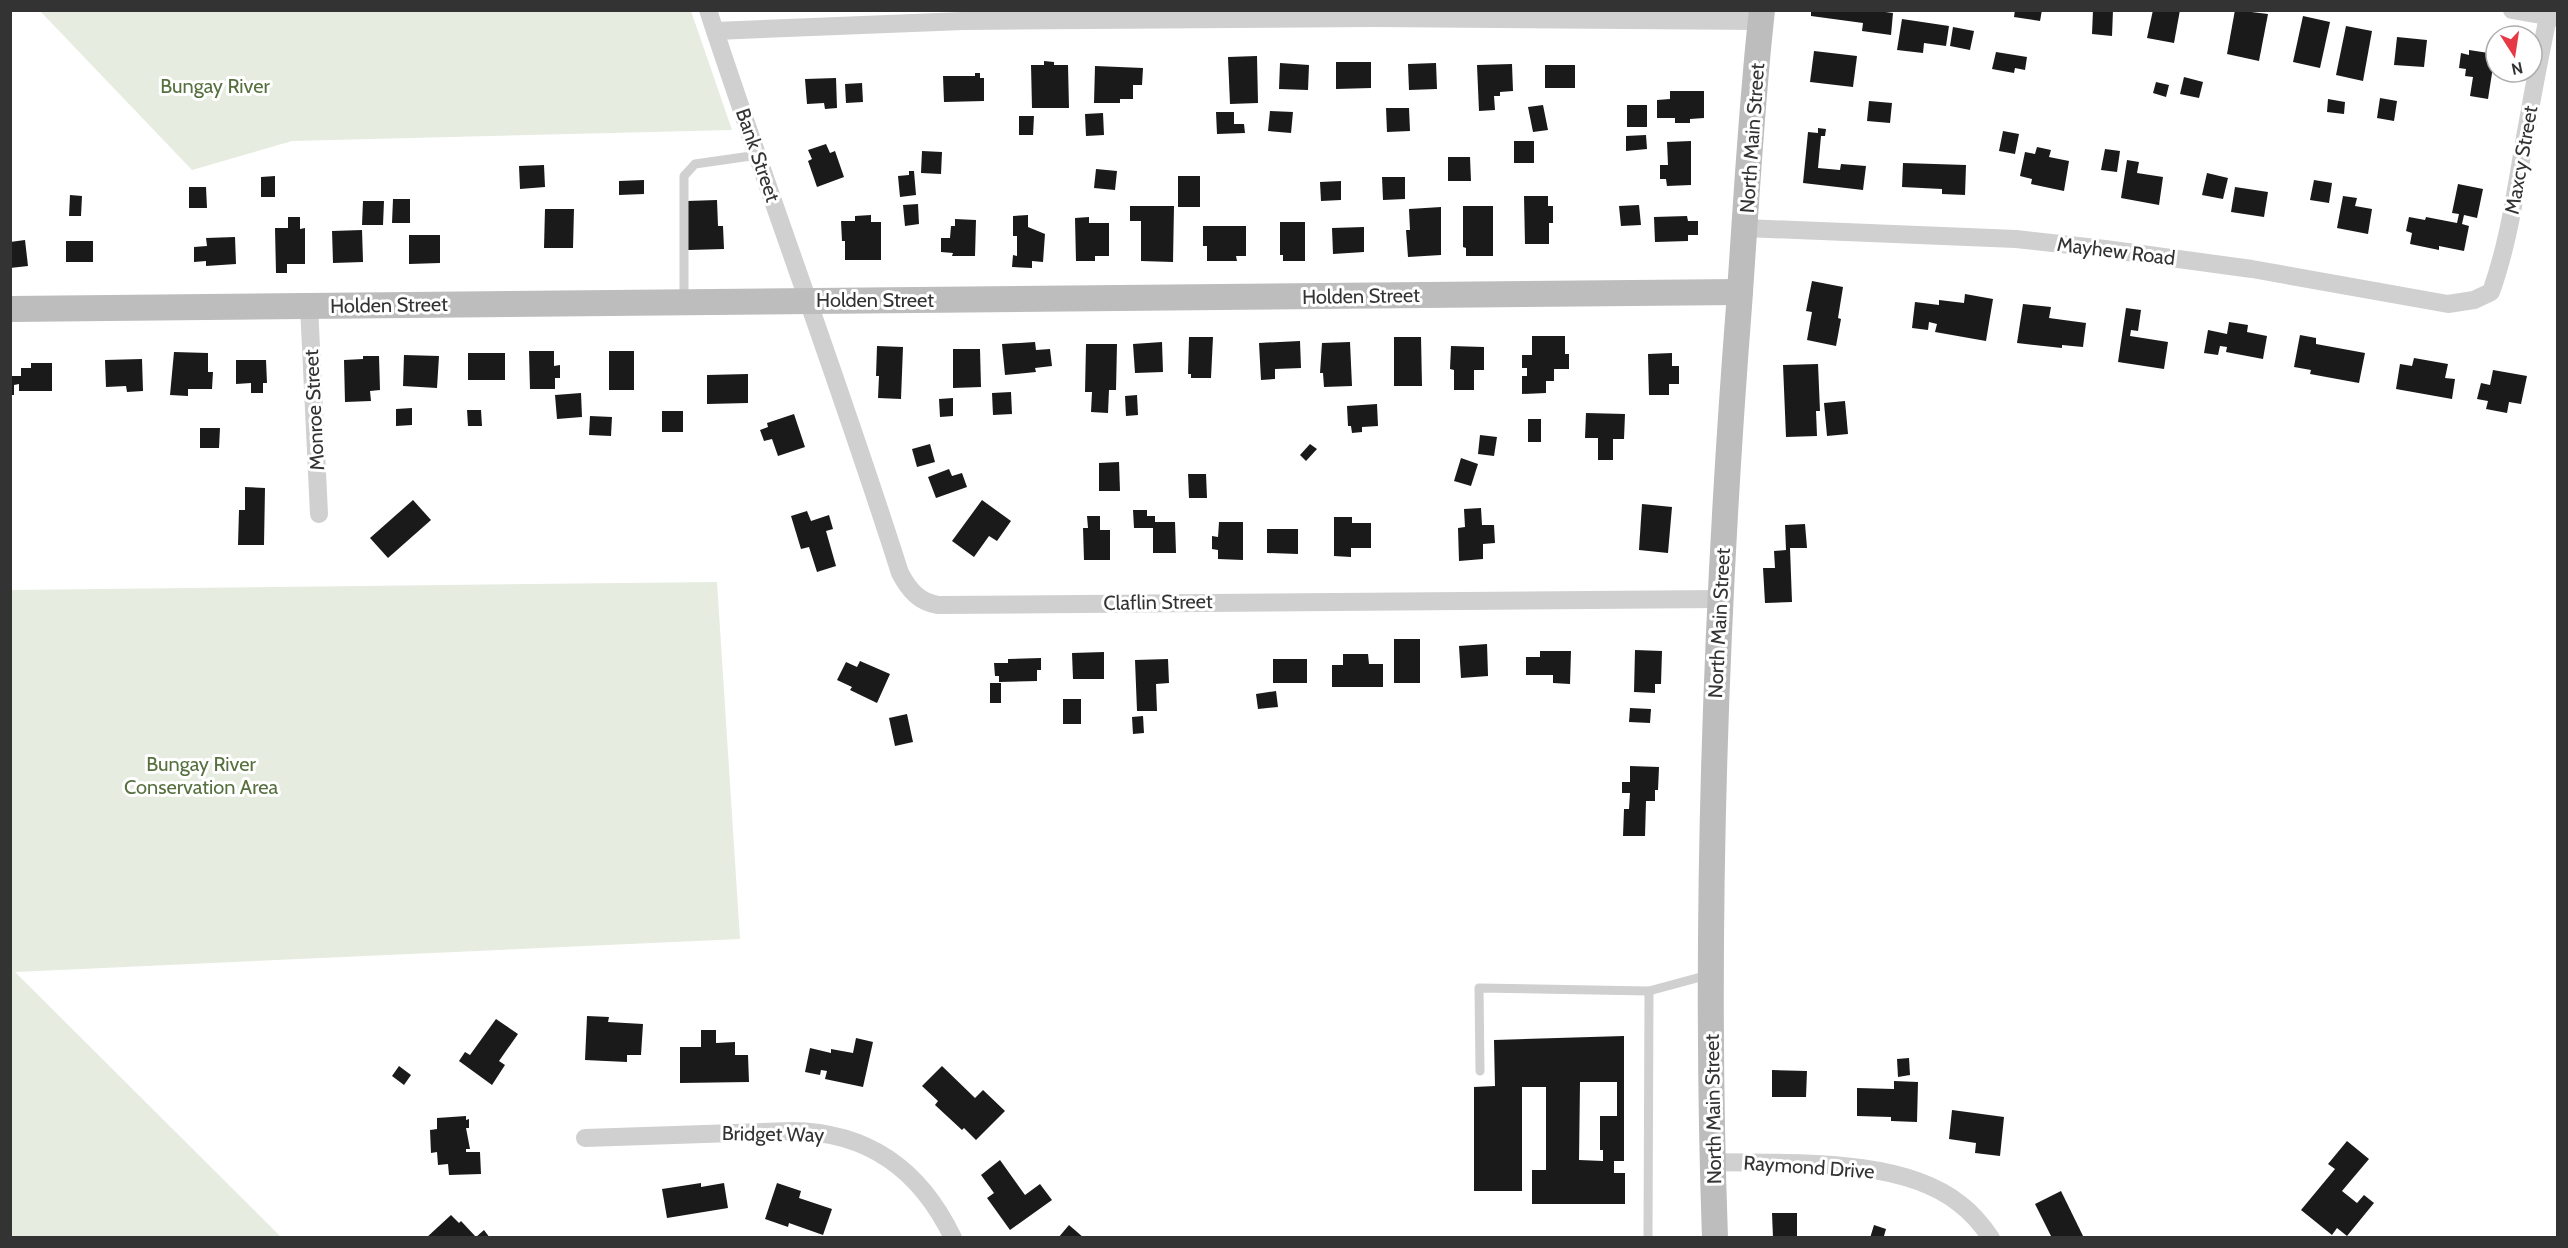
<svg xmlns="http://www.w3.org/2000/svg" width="2568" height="1248" font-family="Cabin,sans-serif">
<rect width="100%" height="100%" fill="#fff"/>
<g fill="#e6ecdf">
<path d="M40,11h651l41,119 -440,11 -100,29z"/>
<path d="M717,582l23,357 -725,33 266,265h-270v-647z"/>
</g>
<g fill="#1a1a1a" fill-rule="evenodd">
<path d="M1811,10h59l23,3 -2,22 -29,-4 1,-8 -52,-7z"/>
<path d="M2015,10h27l-2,11 -26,-4z"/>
<path d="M2093,10h20l-1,26 -20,-2z"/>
<path d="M2153,10h27l-6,33 -27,-5z"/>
<path d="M2235,10l33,4 -9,47 -32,-7z"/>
<path d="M2303,16l27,6 -10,46 -27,-6z"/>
<path d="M1902,19l47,7 -3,20 -22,-3 -1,10 -26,-3z"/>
<path d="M2346,26l26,5 -9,50 -27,-6z"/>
<path d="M1953,27l21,4 -4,19 -20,-4z"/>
<path d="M2397,37l30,3 -3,27 -30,-2z"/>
<path d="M2469,50l26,4 -7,45 -18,-3 3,-19 -8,-1 1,-7 -7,-1 2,-15 8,2z"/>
<path d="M1814,51l43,5 -4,31 -43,-5z"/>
<path d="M1996,52l31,5 -2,13 -10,-2 -1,5 -22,-4z"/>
<path d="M1257,56l1,47 -28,1 -2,-47z"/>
<path d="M1044,61l10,1v3h14l1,43h-37l-1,-43h13z"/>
<path d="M1336,62h35v26l-35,1z"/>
<path d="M1280,63l29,2 -1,25 -29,-1z"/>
<path d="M1436,63l1,26 -28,1 -1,-26z"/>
<path d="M1512,64l1,27 -13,1v4h-6l1,14 -16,1 -2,-46z"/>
<rect x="1545" y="65" width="30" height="23"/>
<path d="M1095,66l48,2 -1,17h-9v14h-13v4h-26z"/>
<path d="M975,73h5v5h4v23l-40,1 -1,-26h32z"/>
<path d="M2184,77l19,5 -4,16 -19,-4z"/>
<path d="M836,78l1,30 -12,1 -1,-6 -17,1 -2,-25z"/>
<path d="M2156,82l13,3 -3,12 -13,-4z"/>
<path d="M862,83l1,19 -17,1 -1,-19z"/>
<path d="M1670,91h34v27l-14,1v4h-15v-5h-18v-18l13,-1z"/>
<path d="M2380,98l17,3 -3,20 -17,-3z"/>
<path d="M2328,99l17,3 -1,12 -17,-2z"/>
<path d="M1869,101l23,2 -2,20 -23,-2z"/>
<path d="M1543,105l5,25 -15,2 -5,-25z"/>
<rect x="1627" y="105" width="20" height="22"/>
<path d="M1386,108h23l1,23 -23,1z"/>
<path d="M1270,111l23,1 -2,21 -23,-2z"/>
<path d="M1216,112h18v12h10l1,9 -28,1z"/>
<path d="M1103,113l1,22 -18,1 -1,-22z"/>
<path d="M1019,116h15l-1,19h-14z"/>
<path d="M1818,128l8,1 -1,7h-4l-3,32 22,2 1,-6 25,2 -3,24 -60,-7 5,-51 10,1z"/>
<path d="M2003,131l16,3 -4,20 -16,-3z"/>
<path d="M1646,135l1,14 -21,2v-15z"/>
<rect x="1514" y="141" width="20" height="22"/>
<path d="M1691,141v44l-24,1 -1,-7h-6v-14h8l-1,-23z"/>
<path d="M826,144l4,9 5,-2 9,26 -27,10 -9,-26 4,-2 -4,-9z"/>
<path d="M2037,147l14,3 -2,7 20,4 -5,30 -33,-7 1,-5 -12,-3 5,-24 10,2z"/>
<path d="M2105,149l15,2 -3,21 -16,-2z"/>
<path d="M922,151l20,1 -1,22 -20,-1z"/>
<path d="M1448,157h22l1,24h-23z"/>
<path d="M2127,160l12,2 -2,11 26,4 -4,28 -38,-7z"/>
<path d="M1903,163l63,2 -1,30 -23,-1v-5l-40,-2z"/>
<path d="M544,165l1,22 -25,2 -1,-23z"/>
<path d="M1096,169l21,2 -2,19 -21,-2z"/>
<path d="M909,171h5l2,24 -16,2 -2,-21 11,-1z"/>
<path d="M2207,173l21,5 -5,21 -21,-4z"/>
<path d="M275,176v21h-14v-20z"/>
<rect x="1178" y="176" width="22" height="31"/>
<path d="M1382,177h23v22l-22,1z"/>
<path d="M644,180v14l-25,1v-14z"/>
<path d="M2314,180l18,3 -3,20 -19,-3z"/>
<path d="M1341,181v19l-20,1 -1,-19z"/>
<path d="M2458,184l25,5 -6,29 -13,-3 -2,9 7,2 -5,25 -25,-5v4l-29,-6 2,-11 -6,-2 3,-14 16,3 1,-3 31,6 2,-9 -7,-1z"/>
<path d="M189,187h17l1,21h-18z"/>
<path d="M2235,187l33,5 -4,25 -33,-5z"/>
<path d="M70,195l12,1 -1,20h-12z"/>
<path d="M1524,196h24v10h5v17h-4v21h-24z"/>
<path d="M2343,196l14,2 -2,8 17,3 -4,25 -31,-6z"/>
<path d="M393,199h17v24h-18z"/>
<path d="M717,200l1,26h5l1,23 -36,1 -1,-49z"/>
<path d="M363,201h21l-1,24h-21z"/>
<path d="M918,204l1,20 -14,2 -2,-21z"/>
<path d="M1639,205l2,20 -20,1 -2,-20z"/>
<path d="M1130,206h44l-1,56 -32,-1v-40h-11z"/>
<path d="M1463,206h30v50h-27v-8l-3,-1z"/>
<path d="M1441,207v48l-33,2 -2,-27h4l-1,-21z"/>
<path d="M545,209h29l-1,39h-29z"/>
<path d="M871,215v7h10v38h-36v-19h-3l-1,-20h14v-5z"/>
<path d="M1028,215v12l17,7 -2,28 -11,-1v7l-20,-1 1,-12 4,1v-20h-4v-20z"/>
<path d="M1687,216l1,5h10v14h-10v6l-33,1 -1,-25z"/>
<path d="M288,217h12v12l5,-1v36h-18v9h-11l-1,-45h13z"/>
<path d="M1089,217v6h20v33h-14v5h-19l-1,-43z"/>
<path d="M955,219l21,1 -1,36h-23l1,-3 -12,-1v-14h9l1,-12h4z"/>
<path d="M1280,222h25v39h-22v-6h-3z"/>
<path d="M1203,226h43v30h-10l1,5h-30v-15h-4z"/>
<path d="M1364,227v25l-31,2 -1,-26z"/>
<path d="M362,230l1,32 -30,1 -1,-32z"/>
<path d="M409,235h31v28l-31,1z"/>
<path d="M235,237l1,27 -30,2v-5l-12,1v-15l13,-1 -1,-8z"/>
<path d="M25,240l3,26 -18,2v-26z"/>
<rect x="66" y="241" width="27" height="21"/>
<path d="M1812,281l31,6 -5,31 3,1 -5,27 -29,-6 5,-28 -6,-1z"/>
<path d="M1965,294l28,5 -7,42 -51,-9 2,-8 -8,-2 -1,8 -16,-2 3,-26 24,3v-5l25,3z"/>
<path d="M2023,304l28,3 -2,11 37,5 -3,24 -21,-2v3l-45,-5z"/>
<path d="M2126,308l15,2 -3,21 -7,-1 -1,6 38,6 -4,27 -46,-7z"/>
<path d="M2229,322l19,3 -1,7 20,4 -4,23 -37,-7 1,-5 -7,-1 -2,9 -14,-2 4,-23 19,4z"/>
<path d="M2300,335l16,3v6l49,9 -6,30 -49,-9 1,-4 -17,-3z"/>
<path d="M1532,336h33v18h4v15h-15v12h-8v12l-24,1v-18h5v-8h-5v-13h10z"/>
<path d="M1189,337h24l-2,41h-20v-4h-3z"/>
<path d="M1394,337h27l1,49h-28z"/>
<path d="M1300,341l1,27 -26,1v10l-14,1 -2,-37z"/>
<path d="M1035,342l1,8 14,-1 2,17 -17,2 1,4 -31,3 -3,-31z"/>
<path d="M1162,342l1,30 -28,1 -2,-29z"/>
<path d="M1350,342l2,44 -28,1 -1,-14h-3l2,-30z"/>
<path d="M1086,344h31l-1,46h-7l-1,23 -17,-1 1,-20h-7z"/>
<path d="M877,346l26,1 -2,52 -23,-1 1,-22h-3z"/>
<path d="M1451,346l33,1v23h-10v20h-20v-20l-4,-1z"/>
<path d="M953,349h27l1,38 -28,1z"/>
<path d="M529,351h25v15l6,-1v13h-5v11h-25z"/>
<rect x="609" y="351" width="25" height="39"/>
<path d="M174,352l34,1v19h5l-1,17h-24v7l-18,-1z"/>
<rect x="468" y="353" width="37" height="27"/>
<path d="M1672,353v13h7v18h-10v11h-20l-1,-41z"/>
<path d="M404,355l35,1 -2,32 -34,-2z"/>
<path d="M363,356h16l1,34 -10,1 1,10 -26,1 -1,-42 19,-1z"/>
<path d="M2414,358l34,6 -3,14 10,1 -3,20 -56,-10 4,-25 12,2z"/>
<path d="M142,359l1,32 -16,1 -1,-6 -20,1 -1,-27z"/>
<path d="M236,360h30l1,23h-4v10h-12v-10l-15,1z"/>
<path d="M31,363h21v28h-33v-7l-5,1v10h-4v-19h11v-8h10z"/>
<path d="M1818,364l2,47h-4l1,25 -31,1 -3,-72z"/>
<path d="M2493,370l34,6 -6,28 -12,-2 -2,11 -21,-4 2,-8 -11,-2 4,-16 9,2z"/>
<path d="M748,374v29l-41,1v-29z"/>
<path d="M1011,392l1,22 -19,1 -1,-22z"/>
<path d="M581,393l1,24 -25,2 -2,-24z"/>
<path d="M1137,395l1,20 -12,1 -1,-20z"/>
<path d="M953,398v18l-13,1 -1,-18z"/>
<path d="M1845,401l3,33 -21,2 -3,-33z"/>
<path d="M1377,404l1,22 -16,1v5l-10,1 -1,-7h-3l-1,-20z"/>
<path d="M412,408v17l-16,1v-17z"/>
<path d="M467,410h14l1,16h-14z"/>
<rect x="662" y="411" width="21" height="21"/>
<path d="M1586,413l39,1 -1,25h-11v21h-15v-22h-13z"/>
<path d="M794,414l11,33 -27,9 -6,-17 -8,2 -4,-11 8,-3 -1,-4z"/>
<path d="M590,416l22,1 -1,19 -22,-1z"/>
<rect x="1528" y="419" width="13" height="23"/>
<path d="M200,428h20l-1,20h-19z"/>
<path d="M1480,435l17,2 -3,19 -16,-2z"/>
<path d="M930,444l5,18 -18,5 -5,-18z"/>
<path d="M1310,444l7,5 -11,12 -6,-6z"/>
<path d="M1461,458l17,6 -7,22 -17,-5z"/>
<path d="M1119,462l1,29h-21v-28z"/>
<path d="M949,469l3,7 10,-3 5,14 -31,11 -8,-21z"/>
<path d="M1188,474h18l1,24h-18z"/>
<path d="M245,487l20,1 -1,57h-26l1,-35h6z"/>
<path d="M413,500l18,20 -43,38 -18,-20z"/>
<path d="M982,500l29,21 -14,20 -8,-5 -15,21 -22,-16z"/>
<path d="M1642,504l30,3 -4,46 -29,-3z"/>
<path d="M1481,508l1,17h12l1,18 -12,1v15l-24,2 -1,-33 7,-1 -1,-18z"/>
<path d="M1133,510h14v6h8v6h20l1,31h-23v-25h-19z"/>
<path d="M807,511l4,10 18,-6 4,14 -7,2 10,35 -19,6 -8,-25 -8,2 -10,-33z"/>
<path d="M1087,516h13v14h10v30h-26l-1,-32h5z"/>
<path d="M1334,517h18v6h19v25h-20v9l-17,-1z"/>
<path d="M1219,522h24v38l-25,-1v-9l-6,-1v-13l6,1z"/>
<path d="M1805,524l2,24h-17l2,54 -27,1 -2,-35h12l-1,-17 12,-1 -1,-25z"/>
<path d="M1267,529h31v25l-31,-1z"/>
<rect x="1394" y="639" width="26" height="44"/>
<path d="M1487,644l1,32 -27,2 -2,-32z"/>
<path d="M1635,650l27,1 -1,33h-6v9l-21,-1z"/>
<path d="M1540,651h31l-1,33 -17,-1v-8h-27v-18h14z"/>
<path d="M1104,652v27h-31l-1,-26z"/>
<path d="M1343,654h25l1,10h14v23h-51v-22h11z"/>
<path d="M1041,658v12h-4v11l-38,1v-6h-4l-1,-13h14v-4z"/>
<path d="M1168,659l1,24 -13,1 1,27h-20l-2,-51z"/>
<rect x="1273" y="659" width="34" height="24"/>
<path d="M860,661l30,13 -13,29 -27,-13 2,-3 -15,-7 9,-18 11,5z"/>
<rect x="990" y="683" width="11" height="20"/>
<path d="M1276,691l2,16 -20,2 -2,-15z"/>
<rect x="1063" y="699" width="18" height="25"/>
<path d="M1630,708l21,1 -1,14 -21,-1z"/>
<path d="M907,714l6,28 -18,4 -6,-28z"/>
<path d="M1143,716l1,17 -11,1 -1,-17z"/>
<path d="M1630,766l29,1 -1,23h-3v11h-9l-1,35h-22l1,-27h5l1,-16h-8v-11h8z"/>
<path d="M587,1016l22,1 -1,5 35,2 -2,31h-14v7l-42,-2z"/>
<path d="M496,1019l22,15 -19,27 6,4 -13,20 -33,-24 6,-9 5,3z"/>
<path d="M701,1030h15v13l19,-1v13h13l1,27 -69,1v-36h21z"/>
<path d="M1624,1036v125h-10v12h11v31h-93v-34h14v-83h-24v104h-48v-104l21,-1 -1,-46zM1580,1082h37v34h-17v34h3v11l-24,-1z"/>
<path d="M856,1038l17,4 -10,45 -38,-8 2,-8 -6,-1 -1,5 -15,-3 5,-24 21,5v-4l22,4z"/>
<path d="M1909,1058l1,17 -12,2 -1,-18z"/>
<path d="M399,1066l12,9 -7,10 -12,-9z"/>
<path d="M942,1066l33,32 8,-8 22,21 -29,29 -12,-12 -2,2 -27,-25 3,-4 -16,-15z"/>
<path d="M1772,1070l35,1 -1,26h-34z"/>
<path d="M1894,1081l24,1 -1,40 -26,-1v-4l-34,-1v-28l37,1z"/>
<path d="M1952,1110l52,7 -4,39 -25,-3 1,-10 -27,-4z"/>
<path d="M466,1116v4l3,-1v9h-3l4,21h-4v3h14l1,22 -32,1 -1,-11 -10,1 -1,-13 -6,1 -1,-23 7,-1v-11z"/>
<path d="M2347,1141l22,18 -27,32 15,12 7,-8 10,8 -27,33 -10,-8 -5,7 -31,-25 34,-41 -7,-5z"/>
<path d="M1000,1160l25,35 15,-11 12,16 -42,30 -23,-32 7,-5 -13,-18z"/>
<path d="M701,1183v4l23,-4 4,25 -61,10 -5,-29z"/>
<path d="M777,1183l24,8 -2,7 33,11 -9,26 -34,-12 -1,4 -23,-8z"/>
<path d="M2061,1191l23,47h-32l-17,-34z"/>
<path d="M1772,1213h25v25h-24z"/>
<path d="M451,1215l8,8 2,-2 15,16 8,-7 6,8h-64z"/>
<path d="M1069,1225l15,13h-26z"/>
<path d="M1874,1225l12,4 -2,7 4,2h-18z"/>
</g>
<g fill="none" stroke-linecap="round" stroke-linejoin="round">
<g stroke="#d0d0d0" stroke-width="9">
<path d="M684,300v-124l11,-12 63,-9"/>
<path d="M1480,1071l-1,-83 170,3 59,-16"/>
<path d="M1648,1238l1,-247"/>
</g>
<g stroke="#d0d0d0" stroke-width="18">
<path d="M708,10c62,189 132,374 192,563 9,17 19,29 38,32l781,-6"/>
<path d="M2512,10l46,8"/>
<path d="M715,31l248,-10 410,-3 388,3"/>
<path d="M1745,228l271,11 89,10 147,20 196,35 26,-4 17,-8c20,-56 26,-113 37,-171 6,-35 13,-70 20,-104"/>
<path d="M309,306l10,208"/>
<path d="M585,1138l207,-7c76,1 128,38 161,107"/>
<path d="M1714,1162c72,2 187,-6 246,42 12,9 22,21 31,34"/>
</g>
<g stroke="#bdbdbd" stroke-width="26">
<path d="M10,309l1730,-17"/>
<path d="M1715,1238c-11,-311 0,-622 24,-932 7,-98 12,-198 23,-296"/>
</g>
</g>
<g text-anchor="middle" stroke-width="6" stroke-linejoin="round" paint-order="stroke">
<g font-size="20" fill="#56703f" stroke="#fff">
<text x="215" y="93">Bungay River</text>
<text x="201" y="771">Bungay River<tspan x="201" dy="23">Conservation Area</tspan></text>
</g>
<g font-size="20" fill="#333" stroke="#fff">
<text transform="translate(1752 138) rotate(-86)" y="7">North Main Street</text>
<text transform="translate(758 155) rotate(71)" y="7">Bank Street</text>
<text transform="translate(2521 160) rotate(-80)" y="7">Maxcy Street</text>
<text transform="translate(2116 251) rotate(7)" y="7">Mayhew Road</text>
<text transform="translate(1361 296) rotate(-1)" y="7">Holden Street</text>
<text x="875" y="307">Holden Street</text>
<text transform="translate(389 305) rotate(-1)" y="7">Holden Street</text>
<text transform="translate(314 410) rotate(-93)" y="7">Monroe Street</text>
<text transform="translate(1158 602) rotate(-1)" y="7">Claflin Street</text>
<text transform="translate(1719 623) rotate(-87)" y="7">North Main Street</text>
<text transform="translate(1713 1109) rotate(-91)" y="7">North Main Street</text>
<text transform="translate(773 1134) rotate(1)" y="7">Bridget Way</text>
<text transform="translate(1809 1167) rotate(4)" y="7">Raymond Drive</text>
</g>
</g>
<rect width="2568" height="1248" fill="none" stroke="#333333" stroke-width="24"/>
<g transform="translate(2514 54) rotate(168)"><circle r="28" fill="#ffffff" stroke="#adadad" stroke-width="1.5"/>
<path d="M0-4.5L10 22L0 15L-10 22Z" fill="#e63946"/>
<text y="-9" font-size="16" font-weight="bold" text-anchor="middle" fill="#333333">N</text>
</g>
</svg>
